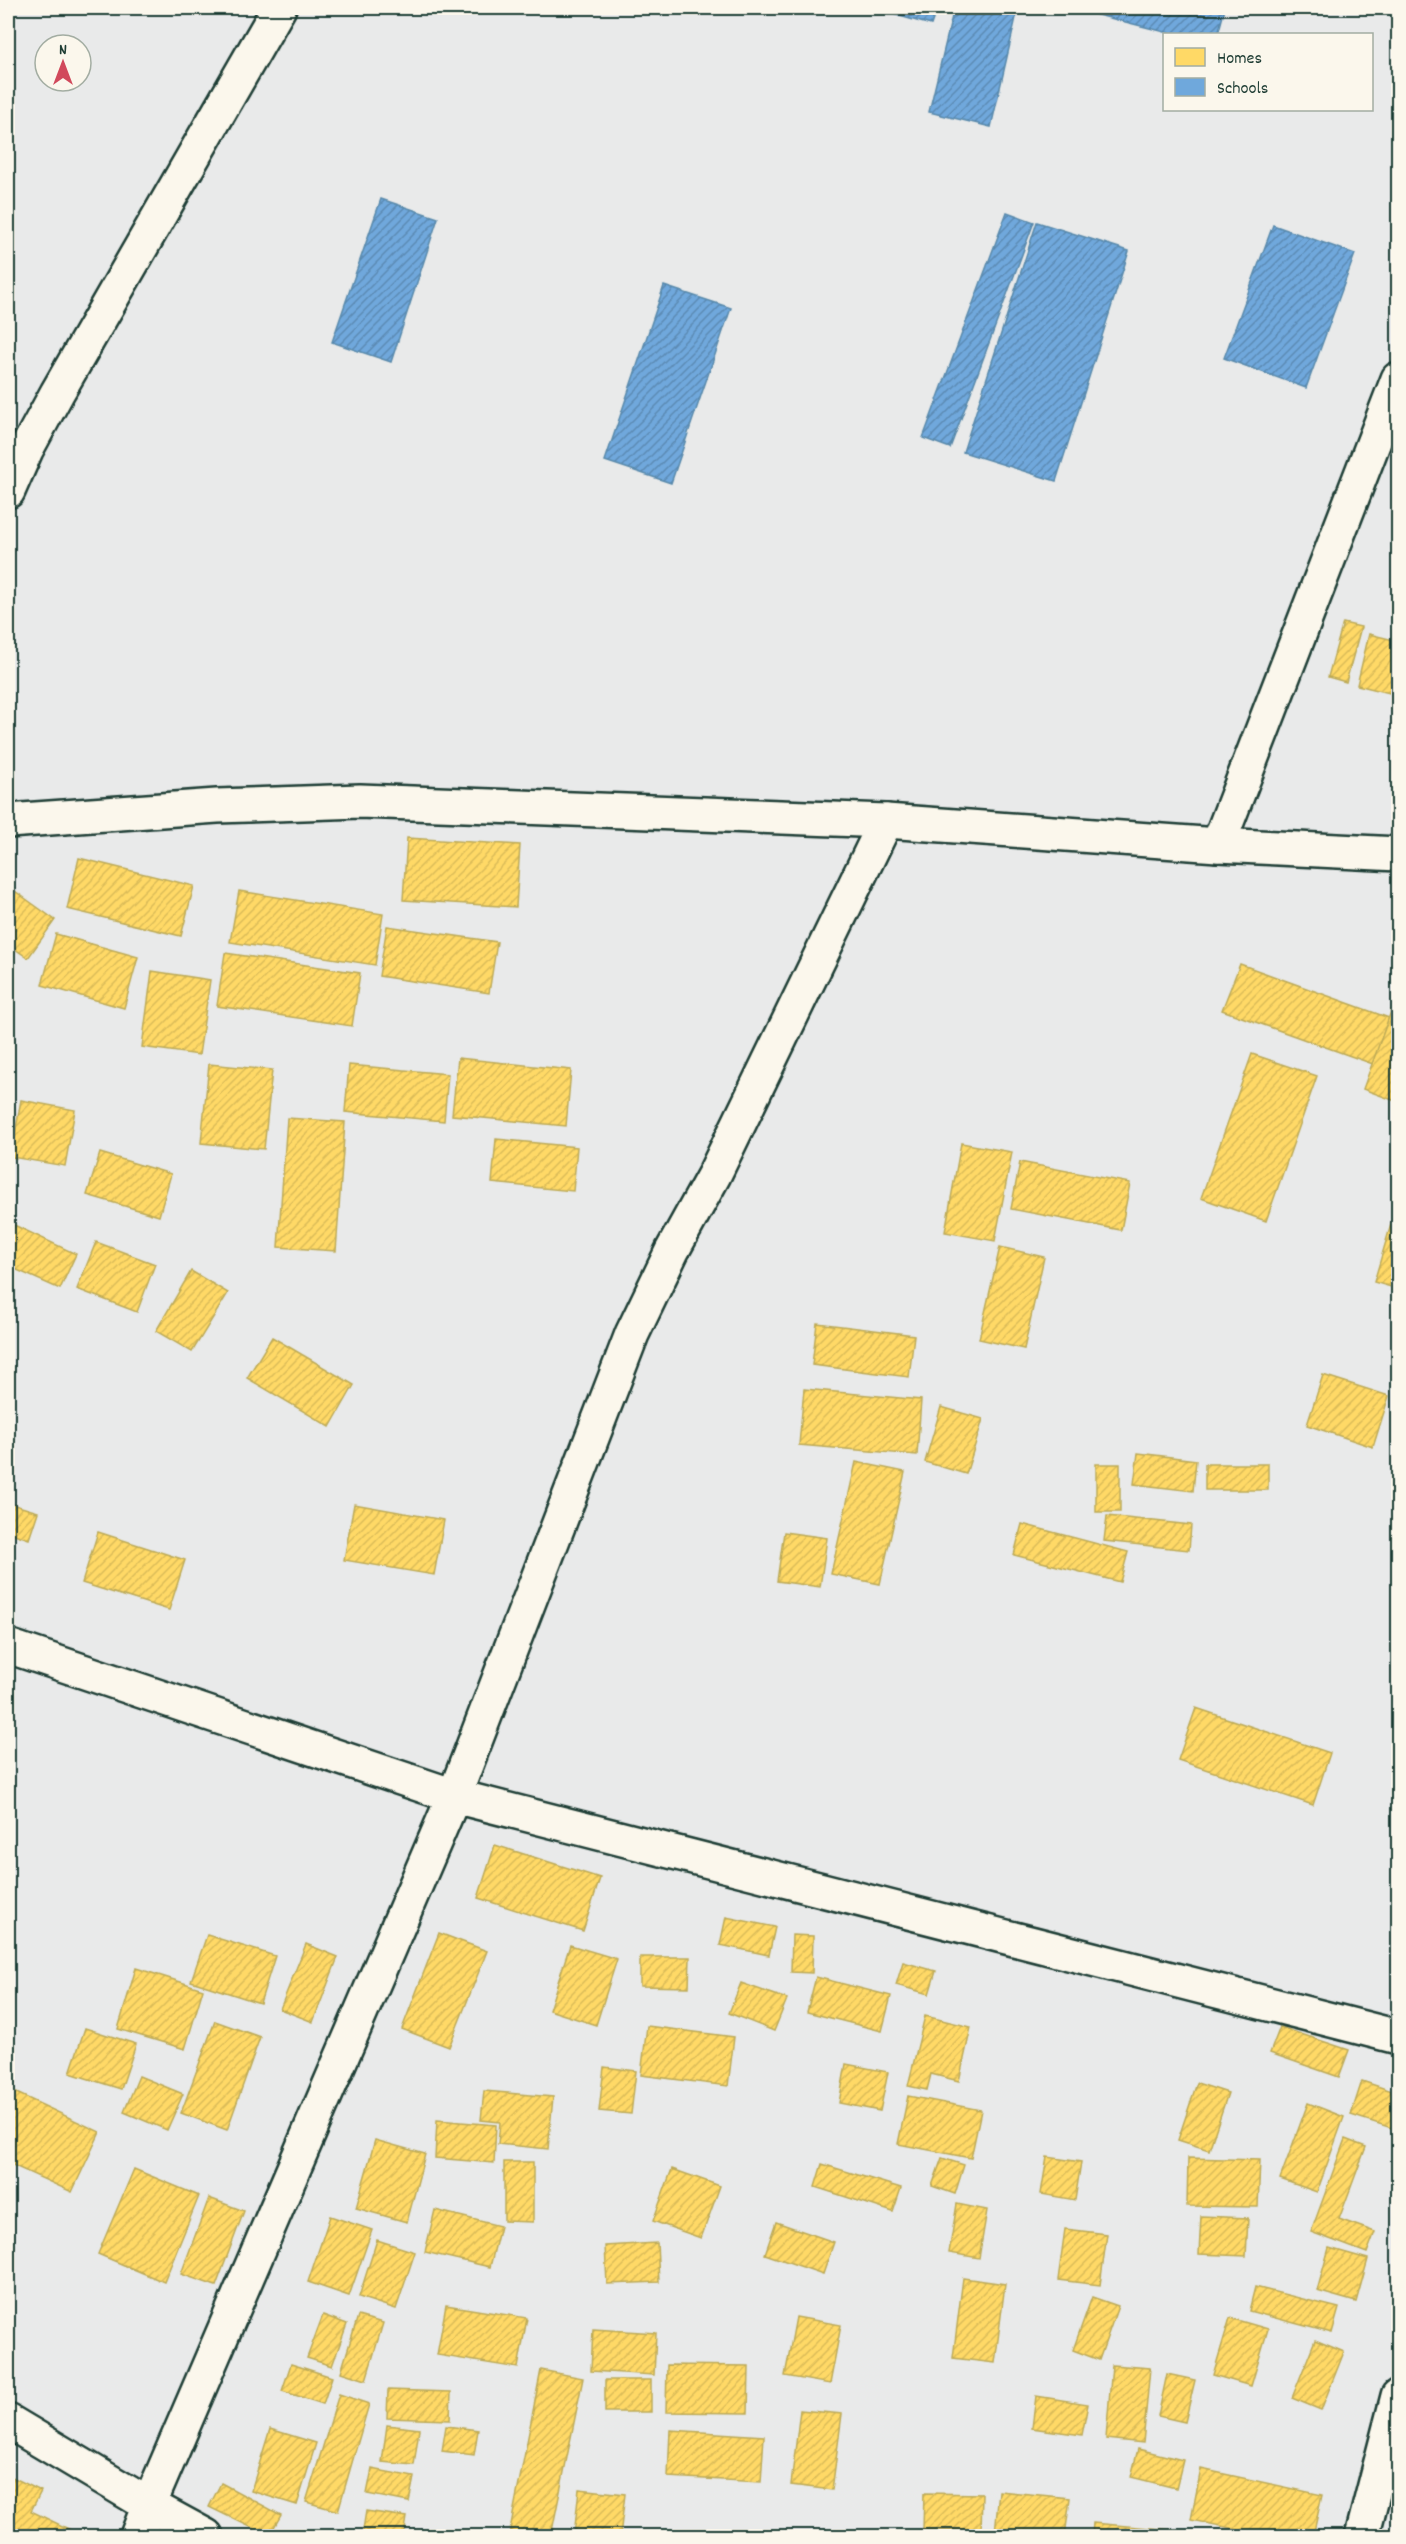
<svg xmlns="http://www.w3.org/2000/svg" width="1406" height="2544" font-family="Dekko,sans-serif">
<defs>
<pattern id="homes-hatch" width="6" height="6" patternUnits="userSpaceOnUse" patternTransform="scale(1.5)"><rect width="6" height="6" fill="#ffd966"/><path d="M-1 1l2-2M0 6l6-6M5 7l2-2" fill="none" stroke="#dabb59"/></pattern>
<pattern id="schools-hatch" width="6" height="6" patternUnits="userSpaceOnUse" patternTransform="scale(1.5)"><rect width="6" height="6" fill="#6fa8dc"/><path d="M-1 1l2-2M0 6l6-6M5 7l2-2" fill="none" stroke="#5b8ab3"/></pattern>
</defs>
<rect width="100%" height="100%" fill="#e9eaea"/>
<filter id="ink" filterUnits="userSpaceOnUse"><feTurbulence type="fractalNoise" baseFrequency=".0167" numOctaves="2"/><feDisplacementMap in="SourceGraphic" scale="12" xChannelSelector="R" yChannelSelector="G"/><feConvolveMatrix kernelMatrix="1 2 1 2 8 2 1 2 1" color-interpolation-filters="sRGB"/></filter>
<g filter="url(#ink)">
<g fill="url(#homes-hatch)" stroke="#bcaa57" stroke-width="1.5">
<path d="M1343,623l18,4 -15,55 -18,-5z"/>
<path d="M1369,634l29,7v54l-41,-10z"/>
<path d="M407,838l113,7 -4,62 -113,-7z"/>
<path d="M79,858l115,28 -13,50 -114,-27z"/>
<path d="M8,886l47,34 -27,38 -20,-14z"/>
<path d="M239,891l144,23 -8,51 -145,-23z"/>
<path d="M387,926l110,16 -8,51 -110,-17z"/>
<path d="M56,934l82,23 -14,51 -82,-23z"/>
<path d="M225,953l135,20 -8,53 -135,-20z"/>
<path d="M1240,964l149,54 -16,46 -151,-54z"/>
<path d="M152,971l58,9 -11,75 -57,-8z"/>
<path d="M1398,992v110l-35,-13z"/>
<path d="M1252,1054l65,22 -51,145 -65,-23z"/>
<path d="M458,1058l113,12 -5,56 -114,-11z"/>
<path d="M209,1064l63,6 -8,79 -63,-6z"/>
<path d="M349,1065l99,9 -4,47 -99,-9z"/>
<path d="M21,1100l54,10 -10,56 -54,-9z"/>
<path d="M287,1118l58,4 -9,129 -58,-4z"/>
<path d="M496,1139l81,8 -4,44 -81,-8z"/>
<path d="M961,1143l51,9 -17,89 -50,-9z"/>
<path d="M100,1153l71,21 -12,42 -72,-21z"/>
<path d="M1020,1162l110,21 -9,47 -110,-21z"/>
<path d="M1392,1221l6,2v66l-24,-7z"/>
<path d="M14,1225l62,29 -16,35 -52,-23v-27z"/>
<path d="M96,1242l59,22 -18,48 -60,-23z"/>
<path d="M1000,1247l44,10 -20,92 -45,-10z"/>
<path d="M191,1271l37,22 -36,59 -36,-21z"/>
<path d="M817,1323l97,12 -5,42 -97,-12z"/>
<path d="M272,1337l82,48 -24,42 -83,-49z"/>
<path d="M1323,1375l66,21 -16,51 -66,-22z"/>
<path d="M804,1389l117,11 -4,55 -118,-10z"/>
<path d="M941,1407l42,12 -17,55 -41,-12z"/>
<path d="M1138,1453l58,7 -3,31 -59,-7z"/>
<path d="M856,1462l49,10 -25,112 -49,-10z"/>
<rect x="1096" y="1464" width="24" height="48"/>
<rect x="1205" y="1464" width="63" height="26"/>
<path d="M8,1503l30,9 -9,27 -21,-7z"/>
<path d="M354,1504l90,16 -10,55 -90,-15z"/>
<path d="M1107,1516l84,9 -2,25 -85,-9z"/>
<path d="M1022,1524l106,28 -8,30 -106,-27z"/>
<path d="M98,1532l87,28 -16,50 -87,-27z"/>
<path d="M784,1532l43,6 -7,49 -43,-6z"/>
<path d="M1196,1708l134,45 -17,52 -135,-45z"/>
<path d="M495,1845l105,33 -17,53 -105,-33z"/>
<path d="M726,1917l49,10 -6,28 -49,-10z"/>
<path d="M439,1933l48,18 -38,96 -47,-18z"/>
<path d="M207,1935l68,21 -15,47 -69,-22z"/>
<path d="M792,1935l21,1 -1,37 -21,-1z"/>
<path d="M306,1944l32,13 -25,65 -33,-13z"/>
<path d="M570,1945l47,14 -21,66 -47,-15z"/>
<path d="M640,1957h50l-1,30 -49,-1z"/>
<path d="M903,1962l33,9 -7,23 -33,-9z"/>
<path d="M136,1968l67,21 -18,60 -67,-20z"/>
<path d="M816,1977l75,19 -9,35 -75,-19z"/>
<path d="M741,1983l46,16 -13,32 -45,-18z"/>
<path d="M925,2016l46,11 -12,54 -28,-7 -4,16 -19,-4z"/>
<path d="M215,2021l45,16 -33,93 -46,-17z"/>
<path d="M647,2026l87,11 -6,49 -87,-11z"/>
<path d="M1280,2027l69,23 -10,27 -69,-24z"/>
<path d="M85,2028l51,16 -15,45 -51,-16z"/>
<path d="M846,2064l42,8 -8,39 -41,-8z"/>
<path d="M604,2067l32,4 -5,43 -32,-3z"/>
<path d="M139,2076l44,18 -16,36 -43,-18z"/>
<path d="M1362,2081l36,12v37l-47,-15z"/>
<path d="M1197,2083l31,10 -19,57 -31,-10z"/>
<path d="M8,2089l92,43 -28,60 -64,-29z"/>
<path d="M484,2091l69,6 -5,52 -50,-5 2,-22 -19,-2z"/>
<path d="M908,2096l73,14 -10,48 -73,-14z"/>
<path d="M1308,2103l36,14 -27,75 -37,-13z"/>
<path d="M437,2120l59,5 -2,38 -59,-5z"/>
<path d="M1345,2139l21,8 -27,72 36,13 -8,21 -56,-21z"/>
<path d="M375,2140l50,14 -18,68 -51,-14z"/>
<path d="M1047,2157l34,5 -6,38 -34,-6z"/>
<path d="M942,2158l22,7 -9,29 -23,-8z"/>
<path d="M1188,2158l72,2 -2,47 -71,-1z"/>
<path d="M504,2162h29v60l-29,-1z"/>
<path d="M822,2164l79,24 -8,24 -78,-25z"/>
<path d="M134,2169l65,27 -35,86 -66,-28z"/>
<path d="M672,2169l48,17 -19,52 -48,-17z"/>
<path d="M209,2198l35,13 -28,75 -35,-12z"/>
<path d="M957,2204l30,6 -8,48 -30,-5z"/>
<path d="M435,2210l65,16 -10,41 -65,-15z"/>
<path d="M330,2216l42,14 -23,66 -41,-14z"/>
<path d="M1201,2216l47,2 -2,38 -47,-2z"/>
<path d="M776,2222l58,20 -11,32 -58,-20z"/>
<path d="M1065,2229l42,5 -7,51 -42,-5z"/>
<path d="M377,2240l38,12 -19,57 -37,-12z"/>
<path d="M657,2243l2,39 -52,2 -2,-38z"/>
<path d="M1329,2248l39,11 -12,43 -39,-11z"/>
<path d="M963,2278l42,6 -10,79 -42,-5z"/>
<path d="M1255,2287l84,21 -7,25 -83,-22z"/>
<path d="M1092,2297l26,9 -19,54 -26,-10z"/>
<path d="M446,2305l81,13 -9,50 -81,-13z"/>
<path d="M323,2315l24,9 -15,42 -25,-8z"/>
<path d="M358,2316l25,7 -17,57 -25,-8z"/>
<path d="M796,2317l45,8 -11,59 -45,-8z"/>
<path d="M1230,2318l38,11 -17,57 -38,-11z"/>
<path d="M593,2329l63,4 -2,42 -63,-4z"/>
<path d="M1315,2340l29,12 -23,58 -29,-12z"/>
<path d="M291,2364l41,13 -9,27 -41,-13z"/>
<path d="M667,2365l82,1 -1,47 -82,-1z"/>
<path d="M1112,2365l38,3 -7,75 -37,-4z"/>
<path d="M541,2370l42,8 -32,158h-32l-10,-1z"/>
<path d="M1167,2374l28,6 -10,42 -27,-6z"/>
<rect x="605" y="2380" width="46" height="32"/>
<path d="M388,2390l63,2 -1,28 -63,-2z"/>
<path d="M339,2394l30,10 -31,107 -32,-9z"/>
<path d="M1036,2396l52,8 -6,31 -50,-7z"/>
<path d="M800,2410l42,4 -10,76 -41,-5z"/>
<path d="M387,2425l32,4 -5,36 -32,-3z"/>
<path d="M446,2426l32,4 -4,25 -32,-4z"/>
<path d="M270,2429l46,14 -19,62 -46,-14z"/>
<path d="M670,2430l94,6 -3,46 -93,-5z"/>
<path d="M1138,2449l45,11 -7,28 -45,-11z"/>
<path d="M372,2469l42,8 -5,25 -42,-8z"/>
<path d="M1201,2469l121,26 -9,41h-43l-79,-16z"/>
<path d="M8,2475l33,16 -10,20 52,25h-75z"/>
<path d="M221,2483l60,32 -12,21 -60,-29z"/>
<path d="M579,2489l46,5 -5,42h-46z"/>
<path d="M999,2491l71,7 -5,38h-33l-37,-3z"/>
<path d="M924,2493l58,1 -1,37 -58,-1z"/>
<path d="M366,2511l41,6 -3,19h-42z"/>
<path d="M1093,2523l78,7 -1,6h-78z"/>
</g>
<g fill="url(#schools-hatch)" stroke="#5788aa" stroke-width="1.5">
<path d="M872,8h65l-6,17z"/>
<path d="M954,8h39l24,5 -26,114 -62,-15z"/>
<path d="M1070,8h155l-7,26h-45z"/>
<path d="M381,199l57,19 -47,144 -59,-20z"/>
<path d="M1007,212l27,10 -84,226 -27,-10z"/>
<path d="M1037,222l92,29 -73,230 -93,-29z"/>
<path d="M1273,225l82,29 -49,134 -82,-30z"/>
<path d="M664,286l67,22 -60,175 -66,-22z"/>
</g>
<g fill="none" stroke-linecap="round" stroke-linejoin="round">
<defs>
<g id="street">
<path d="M8,491l18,-41 31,-57 222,-385"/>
<path d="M1218,845l180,-466"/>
</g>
<g id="secondary">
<path d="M8,821l209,-15 143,-5 526,20 332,24 180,9"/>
<path d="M8,1646l446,150 944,241"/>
<path d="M8,2421l141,84 57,31"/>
<path d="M137,2536l12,-31 305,-709 178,-462 40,-83 42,-76 172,-354"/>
<path d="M1362,2536l36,-140"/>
</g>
</defs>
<use href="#street" stroke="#1f3d34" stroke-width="38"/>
<use href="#secondary" stroke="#1f3d34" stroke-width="38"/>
<use href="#street" stroke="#fbf7ec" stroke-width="33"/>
<use href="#secondary" stroke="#fbf7ec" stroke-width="33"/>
</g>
</g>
<rect width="1406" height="2544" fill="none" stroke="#fbf7ec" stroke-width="30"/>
<rect x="15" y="15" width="1376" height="2514" fill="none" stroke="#1f3d34" stroke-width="2" filter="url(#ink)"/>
<rect x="1163" y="33" width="210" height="78" fill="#fbf7ec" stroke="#a3ada2" stroke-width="1.5"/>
<rect x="1175" y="48" width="30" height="18" fill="#ffd966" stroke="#a3ada2" stroke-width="1.5"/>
<text x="1217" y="63" font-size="18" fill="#1f3d34">Homes</text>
<rect x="1175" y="78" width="30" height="18" fill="#6fa8dc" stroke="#a3ada2" stroke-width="1.5"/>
<text x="1217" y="93" font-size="18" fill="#1f3d34">Schools</text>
<g transform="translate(63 63)"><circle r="28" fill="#fbf7ec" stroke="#a3ada2" stroke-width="1.5"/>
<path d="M0-4.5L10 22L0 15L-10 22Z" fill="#d1495b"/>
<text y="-9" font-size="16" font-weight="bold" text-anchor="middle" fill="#1f3d34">N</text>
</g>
</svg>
